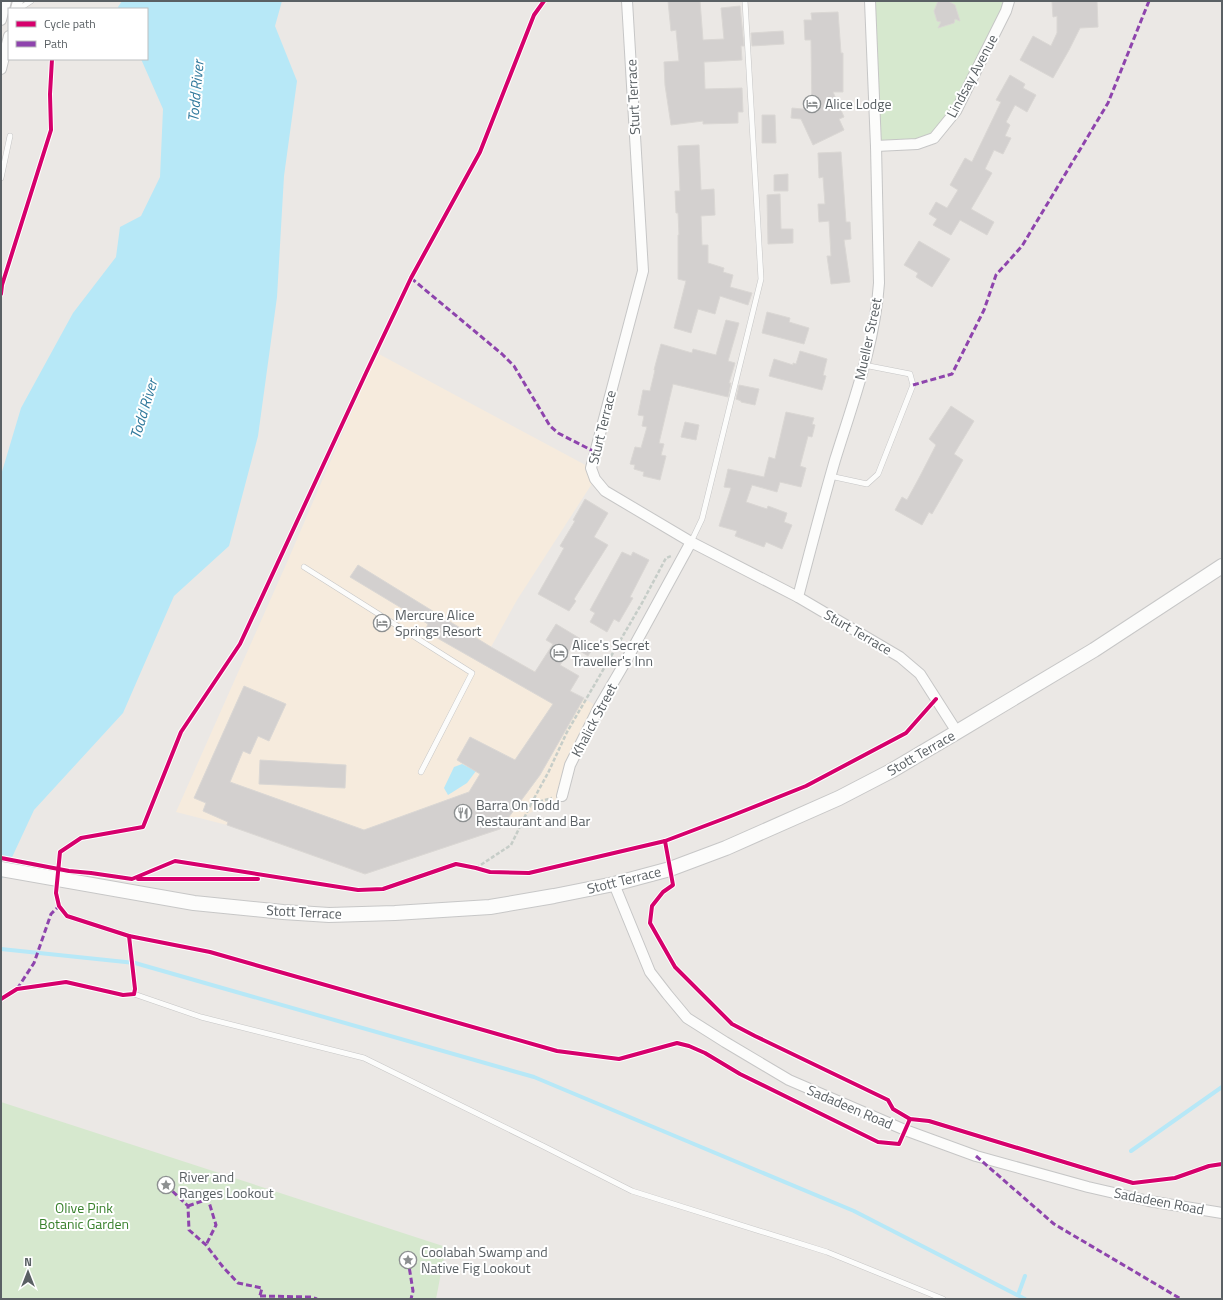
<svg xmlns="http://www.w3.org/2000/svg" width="1223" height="1300" font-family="'Titillium Web',sans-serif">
<rect width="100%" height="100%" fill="#ebe8e5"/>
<path fill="#f6ebdd" d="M377,353l214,115 4,11 -78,121 -26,47 108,60 -37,89 -62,33 -135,45 -138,-49 -51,-13 112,-252z"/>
<g fill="#d6e8ce">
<path d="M870,1h139l-53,110 -22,27 -58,8z"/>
<path d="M1,1102l445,145 -10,52h-435z"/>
</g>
<g fill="#b7e8f7">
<path d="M122,1h160l-7,25 22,55 -13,95 -7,121 -19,139 -29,110 -55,50 -51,117 -89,97 -33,71v-406l20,-67 52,-95 43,-56 4,-30 21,-11 19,-39 3,-68 -22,-50h6v-50h-28l-1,-2z"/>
<path d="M462,764l14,7 -9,12 -19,12 -4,-7 10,-21z"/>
</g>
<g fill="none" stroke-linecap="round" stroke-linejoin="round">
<g stroke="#b7e8f7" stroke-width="4">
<path d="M1,949l134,14 399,114 320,134 171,88"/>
<path d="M1131,1151l91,-64"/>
<path d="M1018,1295l7,-19"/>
</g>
</g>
<g fill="#d3d0cf" stroke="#dad7d4">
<path d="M668,1h32l3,39 21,-1 -3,-31 19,-2 4,40h-3l1,14 -38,2 1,27 37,-1 1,24h-5v11l-35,1v-3l-32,4 -6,-40 -1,-23 15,-1 -3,-31 -5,1z"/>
<path d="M938,1h10l7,4 5,16 -5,-2 -1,4 -16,5 3,-6 -4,-1 -3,-10z"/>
<path d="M1065,1h32l1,26 -18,1 -11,22 -16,28 -33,-18 13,-24 18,10 6,-13v-17l-4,1 -1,-15z"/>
<path d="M838,12l3,41h2v39h-10l11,25 -5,2 5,11 -31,15 -12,-26 -10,-1 1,-10 20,2 -1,-70h-6l-1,-20h8l-1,-7z"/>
<path d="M783,31l1,13 -32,2 -1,-13z"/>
<path d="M1010,75l15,9 -2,4 13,7 -9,17 -12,-7 -9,17 4,3 -5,11 6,2 -8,16 -9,-4 -9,19 7,4 -21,36 23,13 -7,13 -27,-15 -9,15 -18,-10 4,-6 -8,-5 7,-12 11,6 11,-18 -8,-5 15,-27 7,4 29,-60 -5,-2z"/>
<path d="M762,115h13l1,28h-14z"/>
<path d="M699,145l2,45 13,-1 1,26 -14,1 1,29h6v18l16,5 -1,4 10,3 -3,12 22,6 -4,12 -28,-9 -5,18 -17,-5 -7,24 -17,-5 12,-47 -8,-2v-44h1l-1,-22h-2l-1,-22h5l-2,-45z"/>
<path d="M841,152l5,70h4l1,17 -7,1 6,42 -19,2 -4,-28h4l-2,-35 -10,1 -1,-18h7l-2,-27 -4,1 -1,-25z"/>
<path d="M788,174v17h-14v-16z"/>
<path d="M780,194l1,35h12v14l-25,1 -1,-49z"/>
<path d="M919,241l31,18 -18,28 -16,-10 2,-4 -14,-8z"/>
<path d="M767,312l23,6 -1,4 20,6 -5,16 -42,-11z"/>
<path d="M726,320l13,3 -11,38 7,2 -6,20h2l-3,14 -55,-13 -14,59 5,1 -3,11 5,1 -6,24 -17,-4 1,-4 -10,-3 1,-4 -5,-1 5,-17 6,1 6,-21 -5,-1 2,-10 -6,-1 5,-25 7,1 5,-21h-1l7,-26 31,9 1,-4 23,6z"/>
<path d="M800,351l27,8 -4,16 3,1 -4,14 -53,-14 5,-17 19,6v-2l3,1z"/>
<path d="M739,385l20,4 -4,16 -14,-3v-1l-5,-2z"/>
<path d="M951,406l23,15 -20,33 9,6 -31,54 -3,-2 -7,13 -27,-15 7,-13 5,3 12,-22 17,-33 -7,-6z"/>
<path d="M786,412l28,6 -2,6 3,1 -3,12 -4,-1 -8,30 6,2 -5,19 -21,-5 -3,10 -25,-7 -6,17 21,7 1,-3 19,7 -3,9 8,3 -10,24 -16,-7 -2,5 -29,-11 2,-5 -18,-5 12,-38 -7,-1 4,-18 36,8 5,-20 6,2z"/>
<path d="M685,422l14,3 -3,15 -15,-3z"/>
<path d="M585,499l23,14 -14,24 14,8 -34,54 2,2 -7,10 -31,-17 26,-46 -4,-2 15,-25 -2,-1z"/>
<path d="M622,552l9,4 2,-4 16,8 -19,37 3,1 -14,24 -5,-3 -7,13 -17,-10 5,-9 -5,-3z"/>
<path d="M358,565l133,82 44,25 18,-28 -7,-4 10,-16 38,23 -6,9 -16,-10 -12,19 19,11 -9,15 14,7 -44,77 -40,54 -135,45 -138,-49 1,-3 -25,-11 3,-8 -12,-5 50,-112 42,18 -17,37 -11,-5 -8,18 -7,-3 -13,31 134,48 105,-38 11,-18 -23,-14 13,-23 45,23 38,-56 -128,-73 3,-7 -78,-47z"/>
<path d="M260,760l86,5 -1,23 -86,-4z"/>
</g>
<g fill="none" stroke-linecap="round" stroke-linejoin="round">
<defs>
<g id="service">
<path d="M19,9l12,-8"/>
<path d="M1,178l9,-42"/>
<path d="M830,476l37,8 11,-10 35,-89 -3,-11 -46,-9"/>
<path d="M691,542l11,-23 59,-240 -16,-278"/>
<path d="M304,567l168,106 -51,99"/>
<path d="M134,994l67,23 163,41 179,88 89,45 195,61 116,47"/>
</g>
<g id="minor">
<path d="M627,1l16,270 -52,197 4,11 10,12 86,51 107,55 102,60 20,17 37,58"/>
<path d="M16,9l2,-8"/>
<path d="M1,20l5,-19"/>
<path d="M1,69l8,-33"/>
<path d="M876,146l41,-2 17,-6 22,-27 50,-100 3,-10"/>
<path d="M798,597c12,-46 24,-92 37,-137 18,-58 40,-116 44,-177l-3,-137 -6,-145"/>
<path d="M562,796l8,-31 29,-58 28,-48 64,-117"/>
<path d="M614,884l36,88 17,22 20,24 38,24 64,38 116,50 71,26 112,31 61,14 73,12"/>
</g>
<path id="secondary" d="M1,869l193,34 89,9 46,3 66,-2 95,-6 64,-11 60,-12 56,-15 56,-21 113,-50 52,-27 66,-39 137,-82 128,-84"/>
</defs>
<use href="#service" stroke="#c6c6c6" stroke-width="6"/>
<use href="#minor" stroke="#c6c6c6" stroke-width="12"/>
<use href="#secondary" stroke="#c7c7c7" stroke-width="16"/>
<g stroke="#c6cdc8" stroke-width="2.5" stroke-dasharray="4 2" stroke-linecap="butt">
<path d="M531,804l17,-31 19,-41 75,-129 24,-45 5,-2"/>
<path d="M476,868l35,-23 20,-41 21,-6"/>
</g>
<use href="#service" stroke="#fcfcfb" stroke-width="5"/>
<use href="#minor" stroke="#fcfcfb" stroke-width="10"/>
<use href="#secondary" stroke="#fcfcfb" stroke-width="14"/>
<g stroke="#8e44ad" stroke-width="3" stroke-dasharray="6 3" stroke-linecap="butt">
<path d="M411,278l91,76 12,12 36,60 8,7 37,19"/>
<path d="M913,385l39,-11 32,-64 12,-35 26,-29 86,-143 41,-102"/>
<path d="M17,989l17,-26 17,-49 8,-8"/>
<path d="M976,1156l78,68 127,75"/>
<path d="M166,1185l22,21 1,24 17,15 17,22 15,16 24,5 -3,11"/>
<path d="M188,1206l20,-7 8,26 -10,20"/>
<path d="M408,1260l5,31 -2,8"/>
<path d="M260,1296l51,1 6,2"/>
</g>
<defs>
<g id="cycleway">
<path d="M1,294l1,-9 49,-155 -1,-36 2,-35"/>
<path d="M665,841l8,44 -10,7 -11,14 -2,17 25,44 57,57 23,12 133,64 5,9 17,10 19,2 204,62 42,-5 34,-12 13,-2"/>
<path d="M1,858l68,13 22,2 41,6 43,-18 183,29 25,-1 73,-25 20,4 14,4 39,1 136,-32 66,-25 75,-30 100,-53 30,-34"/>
<path d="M138,879h120"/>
<path d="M129,936l81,16 347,99 62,8 58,-16 12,3 16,7 35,21 138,68 21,2 11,-25"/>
<path d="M1,999l16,-10 49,-7 57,13 11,-1 1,-5 -6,-53 -62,-20 -8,-10 -3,-13 4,-41 21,-14 62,-11 38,-95 59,-88 126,-271 45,-95 69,-126 54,-137 10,-14"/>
</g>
</defs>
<use href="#cycleway" stroke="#fff" stroke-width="6"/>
<use href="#cycleway" stroke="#d6006c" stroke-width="4"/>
</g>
<defs>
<symbol id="hotel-ring" viewBox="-11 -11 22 22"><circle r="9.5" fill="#fff" stroke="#8d9091" stroke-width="1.5"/><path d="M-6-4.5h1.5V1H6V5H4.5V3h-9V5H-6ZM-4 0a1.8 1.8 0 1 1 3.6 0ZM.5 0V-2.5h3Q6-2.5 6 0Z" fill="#8d9091"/></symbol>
<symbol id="restaurant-ring" viewBox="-11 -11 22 22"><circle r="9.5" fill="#fff" stroke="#8d9091" stroke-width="1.5"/><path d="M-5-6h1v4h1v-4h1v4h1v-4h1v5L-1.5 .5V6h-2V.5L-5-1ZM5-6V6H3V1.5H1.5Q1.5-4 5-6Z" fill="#8d9091"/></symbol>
<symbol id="sight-ring" viewBox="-11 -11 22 22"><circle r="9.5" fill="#fff" stroke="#8d9091" stroke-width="1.5"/><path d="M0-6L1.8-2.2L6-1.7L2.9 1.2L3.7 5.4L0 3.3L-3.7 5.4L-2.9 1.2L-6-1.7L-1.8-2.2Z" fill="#8d9091"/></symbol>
</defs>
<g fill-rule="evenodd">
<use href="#hotel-ring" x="802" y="94" width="20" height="20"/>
<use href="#hotel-ring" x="372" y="613" width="20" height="20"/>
<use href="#hotel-ring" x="549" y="643" width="20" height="20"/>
<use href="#restaurant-ring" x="453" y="803" width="20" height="20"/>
<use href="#sight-ring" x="156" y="1175" width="20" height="20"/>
<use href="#sight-ring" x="398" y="1250" width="20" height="20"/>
</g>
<g text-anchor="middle" stroke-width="4" stroke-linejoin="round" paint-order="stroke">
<g font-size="14" fill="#5a6064" stroke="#fff">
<text transform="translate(972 76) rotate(-62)" y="5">Lindsay Avenue</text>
<text transform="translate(633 97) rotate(-93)" y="5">Sturt Terrace</text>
<text transform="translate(868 339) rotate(-78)" y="5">Mueller Street</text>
<text transform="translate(602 427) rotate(-76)" y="5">Sturt Terrace</text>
<text transform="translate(858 632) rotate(30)" y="5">Sturt Terrace</text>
<text transform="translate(594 720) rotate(-62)" y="5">Khalick Street</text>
<text transform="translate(921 753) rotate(-30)" y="5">Stott Terrace</text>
<text transform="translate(624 880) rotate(-14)" y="5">Stott Terrace</text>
<text transform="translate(304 912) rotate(3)" y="5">Stott Terrace</text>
<text transform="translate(850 1107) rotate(23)" y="5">Sadadeen Road</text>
<text transform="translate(1159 1201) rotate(11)" y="5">Sadadeen Road</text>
</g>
<g font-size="14" fill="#5a6064" stroke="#fff" text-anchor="start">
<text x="825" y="109">Alice Lodge</text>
<text x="395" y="620">Mercure Alice<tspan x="395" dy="16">Springs Resort</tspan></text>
<text x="572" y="650">Alice's Secret<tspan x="572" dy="16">Traveller's Inn</tspan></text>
<text x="476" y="810">Barra On Todd<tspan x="476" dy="16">Restaurant and Bar</tspan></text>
<text x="179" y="1182">River and<tspan x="179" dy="16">Ranges Lookout</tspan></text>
<text x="421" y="1257">Coolabah Swamp and<tspan x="421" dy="16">Native Fig Lookout</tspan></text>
</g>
<g font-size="14" fill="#39812d" stroke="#fff">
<text x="84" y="1213">Olive Pink<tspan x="84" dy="16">Botanic Garden</tspan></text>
</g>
<g font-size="15" font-style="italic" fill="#30799c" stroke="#fff">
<text transform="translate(196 91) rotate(-85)" y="5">Todd River</text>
<text transform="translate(144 409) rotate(-73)" y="5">Todd River</text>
</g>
</g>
<rect width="1223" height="1300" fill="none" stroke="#5a6064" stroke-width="4"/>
<rect x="8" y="8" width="140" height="52" fill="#ffffff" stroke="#bdbfc1"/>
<rect x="16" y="21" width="20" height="6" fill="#d6006c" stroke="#bdbfc1"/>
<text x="44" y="28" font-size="12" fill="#5a6064">Cycle path</text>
<rect x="16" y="41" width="20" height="6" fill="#8e44ad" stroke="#bdbfc1"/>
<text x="44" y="48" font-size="12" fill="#5a6064">Path</text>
<g transform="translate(28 1272)" stroke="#ffffff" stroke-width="3" paint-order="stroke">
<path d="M0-3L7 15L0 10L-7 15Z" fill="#5a6064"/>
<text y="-6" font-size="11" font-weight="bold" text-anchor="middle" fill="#5a6064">N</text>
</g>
</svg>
